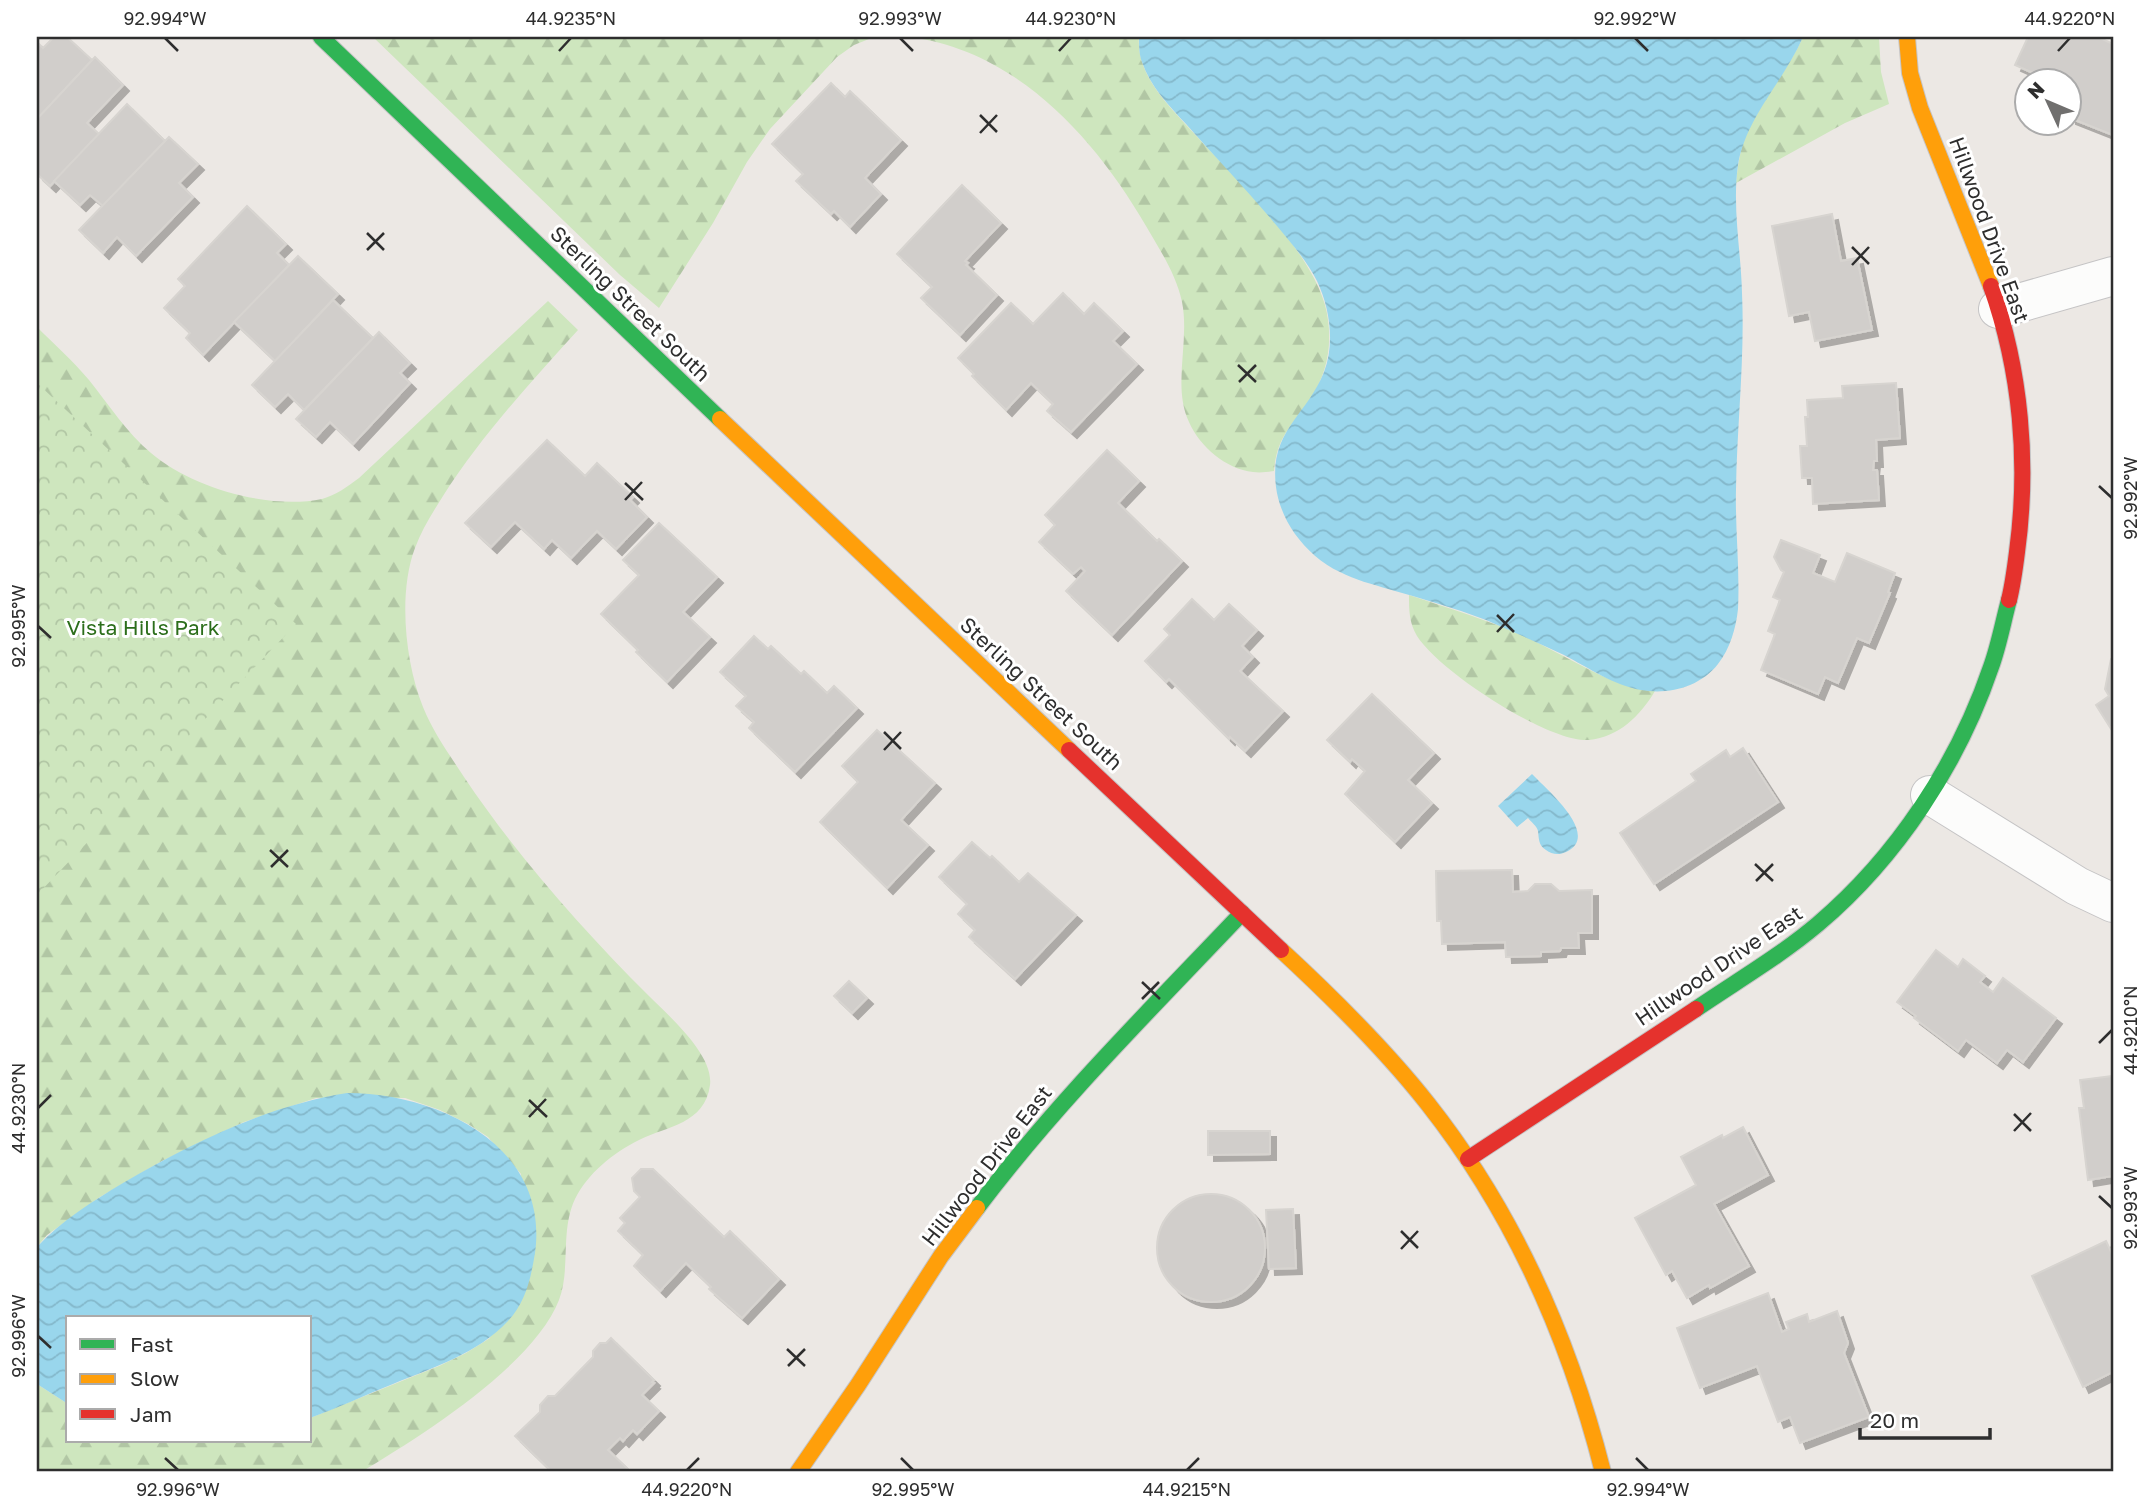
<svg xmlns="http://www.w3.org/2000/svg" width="2150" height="1509" font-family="'Golos Text',sans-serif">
<defs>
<pattern id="forest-firs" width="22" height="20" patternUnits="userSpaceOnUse" patternTransform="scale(1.75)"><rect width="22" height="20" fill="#cee6be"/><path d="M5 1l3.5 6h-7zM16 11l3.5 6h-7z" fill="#b1c6a4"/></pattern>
<pattern id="park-crowns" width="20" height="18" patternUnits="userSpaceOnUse" patternTransform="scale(1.75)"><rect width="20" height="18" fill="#cee6be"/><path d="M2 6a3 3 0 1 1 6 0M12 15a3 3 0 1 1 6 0" fill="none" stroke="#b1c6a4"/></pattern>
<pattern id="water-waves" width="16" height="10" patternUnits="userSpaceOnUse" patternTransform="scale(1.75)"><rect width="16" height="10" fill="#99d6ec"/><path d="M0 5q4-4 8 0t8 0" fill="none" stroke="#84b8cb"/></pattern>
<filter id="shadow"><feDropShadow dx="6" dy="6" stdDeviation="0" flood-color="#0004"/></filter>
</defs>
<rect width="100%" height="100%" fill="#ece8e4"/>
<g fill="url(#forest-firs)">
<path d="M373,37h501l-20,8 -17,12 -67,72 -23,33 -34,61 -54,85 -39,-33z"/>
<path d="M910,37h229c-3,36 27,66 50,91 43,48 132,128 139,192 4,29 -2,56 -19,81 -19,27 -32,36 -35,70 -6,1 -14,2 -21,1 -27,-3 -53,-25 -64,-50 -17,-36 1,-80 -7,-120 -6,-28 -22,-52 -36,-76 -51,-88 -129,-175 -236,-189z"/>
<path d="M1803,37h76l2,35 8,32 -44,19 -109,60c2,-18 4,-36 12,-52 15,-33 40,-61 55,-94z"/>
<path d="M548,301l30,29c-48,53 -96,105 -135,166 -10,16 -21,33 -28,52 -17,45 -10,114 8,159 10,25 26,47 41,70 53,79 118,152 185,219 20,20 65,59 61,89 -5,39 -43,41 -71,55 -26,13 -51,33 -64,59 -15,32 -4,69 -16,101 -26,66 -138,136 -198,172h-324v-88l31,20v37h242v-23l129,-52 27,-13 24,-15 31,-164 -33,-37 -20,-13 -28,-14 -35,-12h-89l-72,24 -82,39 -62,36 -53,38 -10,12v-920c17,17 36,34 52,53 20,25 38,53 62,73 41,35 118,57 171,46 14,-4 25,-12 37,-21z"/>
<path d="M1409,595c39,13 79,25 117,42 35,16 93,54 129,54 -15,25 -36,46 -66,49 -41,3 -150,-69 -172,-104 -8,-13 -8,-26 -8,-41z"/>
</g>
<path fill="url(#park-crowns)" d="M37,383l259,241 -259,271z"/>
<g fill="url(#water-waves)">
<path d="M1139,37h664c-19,44 -57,80 -65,128 -6,42 3,86 4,128 3,65 -5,131 -6,196 -1,40 4,80 2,120 -2,19 -8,40 -20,55 -18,23 -49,31 -77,26 -28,-5 -52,-22 -77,-35 -26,-12 -52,-24 -78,-35 -32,-12 -65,-22 -98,-31 -16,-5 -33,-9 -48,-17 -18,-8 -34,-23 -45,-38 -10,-14 -17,-31 -19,-47 -7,-56 30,-70 48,-115 11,-28 6,-64 -7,-91 -10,-20 -26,-38 -40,-55 -29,-35 -61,-68 -91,-102 -17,-18 -36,-38 -44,-62 -3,-8 -3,-16 -3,-25z"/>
<path d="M1532,774c14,15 70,61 34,78 -6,3 -14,3 -20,-2 -8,-5 -7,-12 -8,-19 -1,-5 -7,-9 -10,-13l-11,9 -19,-21z"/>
<path d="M347,1093c90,0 203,52 188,160 -4,24 -9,49 -27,68 -31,33 -74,46 -115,63 -28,11 -55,24 -83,34v-100h-242v86l-31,-20v-137c24,-26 56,-46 86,-64 70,-41 144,-77 224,-90z"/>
</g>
<g fill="#d1cecb" stroke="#d7d4d0" stroke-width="2" filter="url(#shadow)">
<path d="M54,37h13l25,23 -55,59v-77l6,6z"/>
<path d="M2028,37h70l15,7v91l-43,-17v-38h-21l-34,-15z"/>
<path d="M95,57l28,28 -36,38 12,11 -49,52 -13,-12v-55z"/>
<path d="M831,83l14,14 5,-6 51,49 -36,38 16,16 -31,33 -16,-16 -3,3 -35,-33 7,-7 -31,-30z"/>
<path d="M127,104l38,37 -62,65 -13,-11 -10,10 -26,-24z"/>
<path d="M169,137l29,27 -19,19 14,14 -57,59 -19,-19 -14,16 -24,-23z"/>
<path d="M962,185l39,38 -36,38 3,2 -2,2 31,30 -37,40 -39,-37 11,-11 -35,-33z"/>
<path d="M247,206l39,38 -9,9 12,12 -86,90 -17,-17 4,-5 -26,-25 21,-22 -7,-7z"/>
<path d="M1832,214l9,47 16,-3 15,72 -57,11 -6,-29 -20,4 -17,-90z"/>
<path d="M298,256l40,38 -63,67 -41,-39z"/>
<path d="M1063,293l21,21 10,-11 29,28 -10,10 24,23 -66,68 -24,-21 6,-7 -22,-21 -25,27 -34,-34 2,-2 -16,-16 53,-55 22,21z"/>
<path d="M333,300l40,38 -69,72 -16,-16 -13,13 -23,-22z"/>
<path d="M379,332l31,31 -10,10 10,10 -57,61 -23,-22 -14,15 -20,-18z"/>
<path d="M1896,383l4,55 -24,2 1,21h-3l-1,9h4l2,30 -66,4 -1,-26h-10l-2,-32h7l-2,-29h3l-1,-17 36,-2 -1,-12z"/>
<path d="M547,440l38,36 12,-13 36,34 -3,3 17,17 -31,32 -19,-18 -26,27 -19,-18 -8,9 -29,-27 -24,25 -26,-24z"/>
<path d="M1107,450l32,31 -21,22 39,38 2,-2 23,22 -70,74 -46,-44 19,-20 -4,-4 -8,7 -34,-32 16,-17 -10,-10z"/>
<path d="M659,523l58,54 -34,35 27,25 -43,45 -31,-30 2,-2 -37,-36 38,-39 -16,-15z"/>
<path d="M1781,540l39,15 -7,18 22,9 12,-29 48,20 -7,19 2,1 -21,50 -12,-5 -19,45 -13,-6 -7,17 -57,-24 14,-36 -7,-3 12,-31 -7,-3 11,-25 -3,-2 -7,-13z"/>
<path d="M1192,599l22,21 15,-16 28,26 -15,16 11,11 -13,14 43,40 -38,40 -15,-14 -1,2 -60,-60 -3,3 -21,-21 25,-26 -6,-6z"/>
<path d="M754,636l14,13 3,-3 30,28 3,-3 23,22 7,-7 23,22 -62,64 -46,-44 5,-6 -18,-16 10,-10 -26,-24z"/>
<path d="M2113,657v75l-17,-27 13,-9 -4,-7 6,-30z"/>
<path d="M1372,694l62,59 -26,27 24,23 -37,39 -50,-48 20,-23 -13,-12 -2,3 -23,-22z"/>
<path d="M877,730l58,53 -34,37 27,25 -41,43 -67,-66 38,-40 -16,-16z"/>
<path d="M1743,748l35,54 -124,82 -34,-51 76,-52 -5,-7 35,-24 4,7z"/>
<path d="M972,842l18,16 2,-2 27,26 9,-9 48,42 -61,64 -46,-42 6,-7 -17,-16 9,-10 -28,-27z"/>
<path d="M1512,870l1,22 15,-1 7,-7h16l8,7 33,-1v43h-14l1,15h-18l-1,3 -19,1v4l-35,1 -1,-15 -63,2 -1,-23h-4l-1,-50z"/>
<path d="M1936,950l22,17 5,-8 22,17 -5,6 13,10 10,-14 53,40 -33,44 -16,-12 -10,13 -31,-23 -8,11 -44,-33 2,-2 -19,-14z"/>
<path d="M849,981l18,17 -15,15 -18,-17z"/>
<path d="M2113,1076v100l-25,4 -9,-72h5l-4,-28z"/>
<path d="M1743,1127l25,48 -54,29 35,62 -39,22 -1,-3 -22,13 -15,-27 -6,4 -31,-57 61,-33 -15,-28 41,-22 1,3z"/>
<path d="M1208,1131h62v23l-62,1z"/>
<path d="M641,1169h12l71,68 6,-6 49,48 -37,39 -33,-29 2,-2 -25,-24 -26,28 -26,-25 9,-11 -25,-24 7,-8 -5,-5 20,-21 -6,-6 -2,-13z"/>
<circle cx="1211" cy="1248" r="54"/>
<path d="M1293,1209l3,59 -27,1 -3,-59z"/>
<path d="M2106,1241l7,15v116l-30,15 -51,-111z"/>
<path d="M1768,1293l14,39 7,-3 -3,-7 21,-8 2,8 28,-11 11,32 -4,10 25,64 -69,26 -10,-26 -12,5 -21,-56 -57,22 -23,-60z"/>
<path d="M611,1338l43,42 -2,2 2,1 -12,12 17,16 -22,23 -4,-4 -10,11 -3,-3 -12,12 23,22h-79l-37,-36 25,-24v-7l8,-9h7l38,-39v-6l7,-8h6z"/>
</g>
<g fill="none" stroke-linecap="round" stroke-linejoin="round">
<defs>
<g id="street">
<path d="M1998,309l115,-33"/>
<path d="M1930,795l147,91 36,17"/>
</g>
<g id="fast">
<path d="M321,37l399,382"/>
<path d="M1696,1009c41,-28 84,-53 122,-85 79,-67 140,-160 173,-257 8,-22 12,-45 18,-67"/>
<path d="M977,1208c79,-105 174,-199 265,-295"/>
</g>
<g id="slow">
<path d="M1907,37l3,36 10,35 71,178"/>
<path d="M720,419l349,331"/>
<path d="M1281,950c52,48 103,98 147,154 86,109 141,234 175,368"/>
<path d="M798,1472l60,-87 83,-129 36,-48"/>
</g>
<g id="jam">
<path d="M1991,286c30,85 38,177 26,266 -2,16 -4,32 -8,48"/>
<path d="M1069,750l212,200"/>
<path d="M1468,1159l228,-150"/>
</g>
</defs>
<use href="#street" stroke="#c5c4c5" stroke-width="40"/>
<use href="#fast" stroke="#c5c4c5" stroke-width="18"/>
<use href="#slow" stroke="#c5c4c5" stroke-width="18"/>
<use href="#jam" stroke="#c5c4c5" stroke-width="18"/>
<use href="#street" stroke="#fcfcfb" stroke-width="38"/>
<use href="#fast" stroke="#30b455" stroke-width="16"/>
<use href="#slow" stroke="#ff9f0a" stroke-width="16"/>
<use href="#jam" stroke="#e5322d" stroke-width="16"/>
</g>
<path fill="none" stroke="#2e2e2e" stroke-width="2.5" d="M165,38l13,13M900,38l13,13M1635,38l13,13M559,51l12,-13M1059,51l12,-13M2058,51l12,-13M980,115l17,17M980,133l17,-18M367,233l17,17M1852,247l17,17M367,250l17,-17M1852,265l17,-18M1238,365l18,17M1239,382l17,-17M625,483l18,17M2099,486l13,12M625,500l17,-18M1497,615l17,17M38,626l13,12M1497,632l17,-18M884,732l17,17M884,750l17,-18M270,850l18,17M1755,864l18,17M271,867l17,-17M1756,881l17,-17M1142,982l18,17M1142,999l17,-17M2099,1043l13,-13M529,1100l18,17M38,1108l13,-13M2014,1114l17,17M529,1117l17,-18M2014,1131l17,-18M2099,1196l13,12M1401,1231l17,17M1401,1249l17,-18M38,1336l13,12M787,1349l18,17M788,1366l17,-17M165,1458l13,12M901,1458l12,12M1636,1458l12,12M687,1470l12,-12M1187,1470l12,-12"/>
<g text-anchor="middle" stroke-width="6" stroke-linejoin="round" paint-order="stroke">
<g font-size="21" fill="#2e2e2e" stroke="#fff">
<text transform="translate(1989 230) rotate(70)" y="7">Hillwood Drive East</text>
<text transform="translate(630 304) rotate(44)" y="7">Sterling Street South</text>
<text transform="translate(1041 694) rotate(43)" y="7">Sterling Street South</text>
<text transform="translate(1719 966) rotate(-34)" y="7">Hillwood Drive East</text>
<text transform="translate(987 1166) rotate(-52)" y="7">Hillwood Drive East</text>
</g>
<g font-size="21" fill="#2c6e1b" stroke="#fff">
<text x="143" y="635">Vista Hills Park</text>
</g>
</g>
<rect width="2150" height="1509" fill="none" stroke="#ffffff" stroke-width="77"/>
<rect x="66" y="1316" width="245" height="126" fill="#ffffff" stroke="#ababab" stroke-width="2"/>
<rect x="80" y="1339" width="35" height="10" fill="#30b455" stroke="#ababab" stroke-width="2"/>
<text x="130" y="1352" font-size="21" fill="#2e2e2e">Fast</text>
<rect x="80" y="1374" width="35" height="10" fill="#ff9f0a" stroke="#ababab" stroke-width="2"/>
<text x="130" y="1386" font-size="21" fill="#2e2e2e">Slow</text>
<rect x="80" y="1409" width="35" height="10" fill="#e5322d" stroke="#ababab" stroke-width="2"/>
<text x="130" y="1422" font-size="21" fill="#2e2e2e">Jam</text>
<g transform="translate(2048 102) rotate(314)"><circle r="33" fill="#ffffff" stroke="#ababab" stroke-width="2"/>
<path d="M0-5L12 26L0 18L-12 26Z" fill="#706f6e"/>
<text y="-10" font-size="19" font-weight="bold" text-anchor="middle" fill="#2e2e2e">N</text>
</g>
<path d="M1860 1428v10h130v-10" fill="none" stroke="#2e2e2e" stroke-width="3.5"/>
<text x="1870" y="1428" font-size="21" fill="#2e2e2e" stroke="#ffffff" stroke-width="5" paint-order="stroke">20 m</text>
<rect x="38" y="38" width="2074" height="1432" fill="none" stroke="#2e2e2e" stroke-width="2.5"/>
<g font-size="18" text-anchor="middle" fill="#2e2e2e">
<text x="165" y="25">92.994°W</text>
<text x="571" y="25">44.9235°N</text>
<text x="900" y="25">92.993°W</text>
<text x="1071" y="25">44.9230°N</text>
<text x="1635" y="25">92.992°W</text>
<text x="2070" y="25">44.9220°N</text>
<text transform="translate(2131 498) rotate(-90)" y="6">92.992°W</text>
<text transform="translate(19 626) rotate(-90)" y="6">92.995°W</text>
<text transform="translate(2131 1030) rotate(-90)" y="6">44.9210°N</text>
<text transform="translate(19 1108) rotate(-90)" y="6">44.9230°N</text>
<text transform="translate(2131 1208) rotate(-90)" y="6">92.993°W</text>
<text transform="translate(19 1336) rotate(-90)" y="6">92.996°W</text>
<text x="178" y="1496">92.996°W</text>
<text x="687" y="1496">44.9220°N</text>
<text x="913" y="1496">92.995°W</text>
<text x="1187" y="1496">44.9215°N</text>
<text x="1648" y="1496">92.994°W</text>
</g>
</svg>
